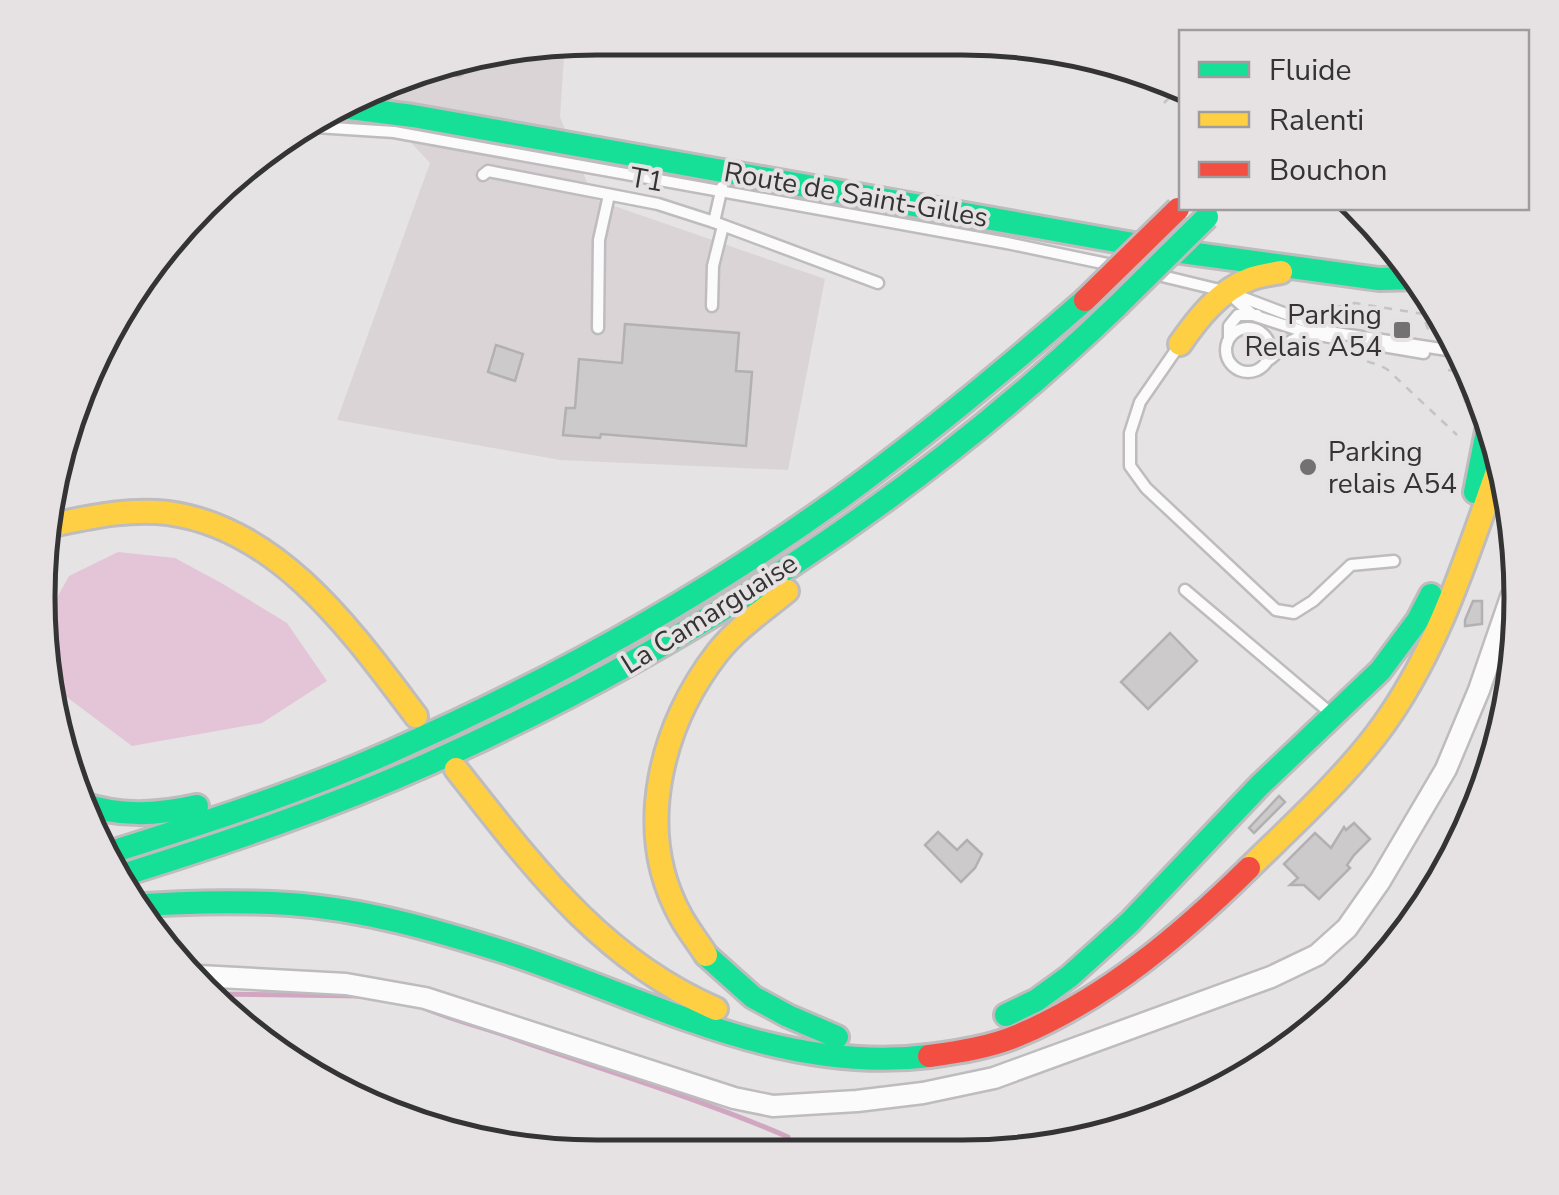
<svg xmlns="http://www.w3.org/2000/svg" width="1559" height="1195" font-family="'Nunito Sans',sans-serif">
<rect width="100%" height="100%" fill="#e5e3e4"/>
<path fill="#dad4d7" d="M565,42l-5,75 34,82 231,80 -37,191 -228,-10 -223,-40 93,-257 -62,-67h-9l93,-39z"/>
<path fill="#e4c5d7" d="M118,552l57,6 48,26 64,39 40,58 -65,42 -130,23 -68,-51 -15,-26 -7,-44 27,-49z"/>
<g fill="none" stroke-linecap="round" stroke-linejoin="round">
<g stroke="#d1a6c1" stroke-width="5">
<path d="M217,994l144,2"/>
<path d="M420,1006c28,13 58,20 87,30 94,34 189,61 281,101l-4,16"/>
</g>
</g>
<g fill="#cccacb" stroke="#b2b0b1" stroke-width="2.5">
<path d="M625,324l114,9 -3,38 16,1 -6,74 -145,-12 -1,4 -37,-3 3,-27h9l4,-49 43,4z"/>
<path d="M496,345l27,9 -8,27 -27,-9z"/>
<path d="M1473,601h9v23l-17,2v-6z"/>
<path d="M1170,633l27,28 -49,48 -27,-27z"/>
<path d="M1279,796l6,6 -31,31 -5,-5z"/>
<path d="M1354,823l16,16 -16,16 -7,10 3,3 -31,31 -15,-14h-14l8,-7 -14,-14 31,-31 16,15 13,-21 2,3z"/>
<path d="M938,832l19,18 10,-10 15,14 -7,14 -14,14 -36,-37z"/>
</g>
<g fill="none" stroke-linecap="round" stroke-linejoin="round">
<defs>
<g id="lane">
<path d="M458,70v-14"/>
<path d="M300,126l94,6 613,111 105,22"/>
<path d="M483,175l5,-4 170,33 56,18"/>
<path d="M722,187l-8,35 164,61"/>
<path d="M1158,275l70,17 108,41 118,18"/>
<path d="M1236,300l17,15 55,18 27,5"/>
<path d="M712,306l1,-40 10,-40"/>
<circle cx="1248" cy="350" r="22"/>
<path d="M598,328l1,-88 10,-45"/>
<path d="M1229,338v-12l9,-11h19"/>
<path d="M1371,344l53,9"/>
<path d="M1178,347l-38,55 -10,31v33l16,22 130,122 18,3 19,-12 38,-36 43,-4"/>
<path d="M1270,359l21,-18 17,-8"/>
<path d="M1185,590l143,121"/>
</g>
<path id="street" d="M199,976l147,8 79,14 309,100 39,8 84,-5 66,-8 71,-15 277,-101 46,-22 30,-27 33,-47 66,-112 33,-79 32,-93"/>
<g id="fast">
<path d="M334,106l79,10 754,134 212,29 40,-1"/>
<path d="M1475,492l12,-61"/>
<path d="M80,803c39,14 77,12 117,3"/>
<path d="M105,854c96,-30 193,-61 285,-102 159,-70 313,-155 454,-257 84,-61 163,-127 241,-195"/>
<path d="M116,877c106,-33 211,-68 312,-113 252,-112 491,-267 689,-458"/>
<path d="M130,906c53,-4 107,-5 160,-2 73,5 145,26 215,48 138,45 274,123 424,104"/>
<path d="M706,955l47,42 35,19 49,21"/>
<path d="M1006,1015l31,-15 33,-24 60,-54 130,-137 120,-114 38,-51 13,-25"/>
</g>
<g id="slow">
<path d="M1180,344c18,-26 39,-53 70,-65 10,-4 21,-5 31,-7"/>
<path d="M47,526c40,-8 80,-18 121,-13 112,15 185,120 248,203"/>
<path d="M456,769c76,96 144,190 260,240"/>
<path d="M1249,868c44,-43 90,-85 127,-133 61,-80 91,-179 124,-272"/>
<path d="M706,955c-8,-13 -18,-25 -25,-38 -48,-86 -20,-192 37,-265 19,-24 46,-42 69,-61"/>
</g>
<path id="jam" d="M929,1056c30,-4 62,-9 90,-21 88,-37 163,-101 230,-167"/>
</defs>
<use href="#lane" stroke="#bebcbe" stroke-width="15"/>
<use href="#street" stroke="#bebcbe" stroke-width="25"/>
<use href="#fast" stroke="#bebcbe" stroke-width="28"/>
<use href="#slow" stroke="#bebcbe" stroke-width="28"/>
<use href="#jam" stroke="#bebcbe" stroke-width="28"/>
<g stroke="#c5c4c5" stroke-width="2.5" stroke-dasharray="8 8" stroke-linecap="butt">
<path d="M1164,103l12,-12"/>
<path d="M1425,306c-1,9 0,22 7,29"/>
<path d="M1337,307l18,-4 69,11"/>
<path d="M1353,354c10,9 24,8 35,16l69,65"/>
<path d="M1448,370l7,1 13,39"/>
</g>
<use href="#lane" stroke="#fbfbfb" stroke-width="10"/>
<use href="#street" stroke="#fbfbfb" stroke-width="20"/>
<use href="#fast" stroke="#16e098" stroke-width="22"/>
<use href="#slow" stroke="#ffcf43" stroke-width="22"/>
<use href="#jam" stroke="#f24e42" stroke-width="22"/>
<defs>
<path id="fast-bridge" d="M1117,306l90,-89"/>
<path id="jam-bridge" d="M1085,300l93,-91"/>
</defs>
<use href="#fast-bridge" stroke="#bebcbe" stroke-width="28" stroke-linecap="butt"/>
<use href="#jam-bridge" stroke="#bebcbe" stroke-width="28" stroke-linecap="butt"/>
<use href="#fast-bridge" stroke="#16e098" stroke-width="22"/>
<use href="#jam-bridge" stroke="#f24e42" stroke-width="22"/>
</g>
<g fill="#737172" stroke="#e6e2e4" stroke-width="4">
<rect x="1392" y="320" width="20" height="20" rx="5"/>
<circle cx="1308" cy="467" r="10"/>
</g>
<g text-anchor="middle" stroke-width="8" stroke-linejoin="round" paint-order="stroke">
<g font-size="28" fill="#353435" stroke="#e6e2e4">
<text transform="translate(647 179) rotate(10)" y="10">T1</text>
<text transform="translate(856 194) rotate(10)" y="10">Route de Saint-Gilles</text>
<text transform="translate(709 613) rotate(-32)" y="10">La Camarguaise</text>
</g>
<g font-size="28" fill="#353435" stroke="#e6e2e4" text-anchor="end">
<text x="1382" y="324">Parking<tspan x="1382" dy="32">Relais A54</tspan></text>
<text x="1328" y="461" text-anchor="start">Parking<tspan x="1328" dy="32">relais A54</tspan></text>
</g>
</g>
<path d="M0 0H1559V1195H0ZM597 55H962A542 542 0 0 1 1504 597V598A542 542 0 0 1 962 1140H597A542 542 0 0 1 55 598V597A542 542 0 0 1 597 55Z" fill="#e6e2e4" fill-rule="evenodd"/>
<path fill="none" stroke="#353435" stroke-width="5" d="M597 55H962A542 542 0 0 1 1504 597V598A542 542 0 0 1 962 1140H597A542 542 0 0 1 55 598V597A542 542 0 0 1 597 55Z"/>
<rect x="1179" y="30" width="350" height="180" fill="#e6e2e4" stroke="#9f9c9e" stroke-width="2.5"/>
<rect x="1199" y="62" width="50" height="15" fill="#16e098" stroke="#9f9c9e" stroke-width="2.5"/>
<text x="1269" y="80" font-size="30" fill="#353435">Fluide</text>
<rect x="1199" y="112" width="50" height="15" fill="#ffcf43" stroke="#9f9c9e" stroke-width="2.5"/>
<text x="1269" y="130" font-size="30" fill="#353435">Ralenti</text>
<rect x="1199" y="162" width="50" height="15" fill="#f24e42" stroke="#9f9c9e" stroke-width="2.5"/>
<text x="1269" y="180" font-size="30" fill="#353435">Bouchon</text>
</svg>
